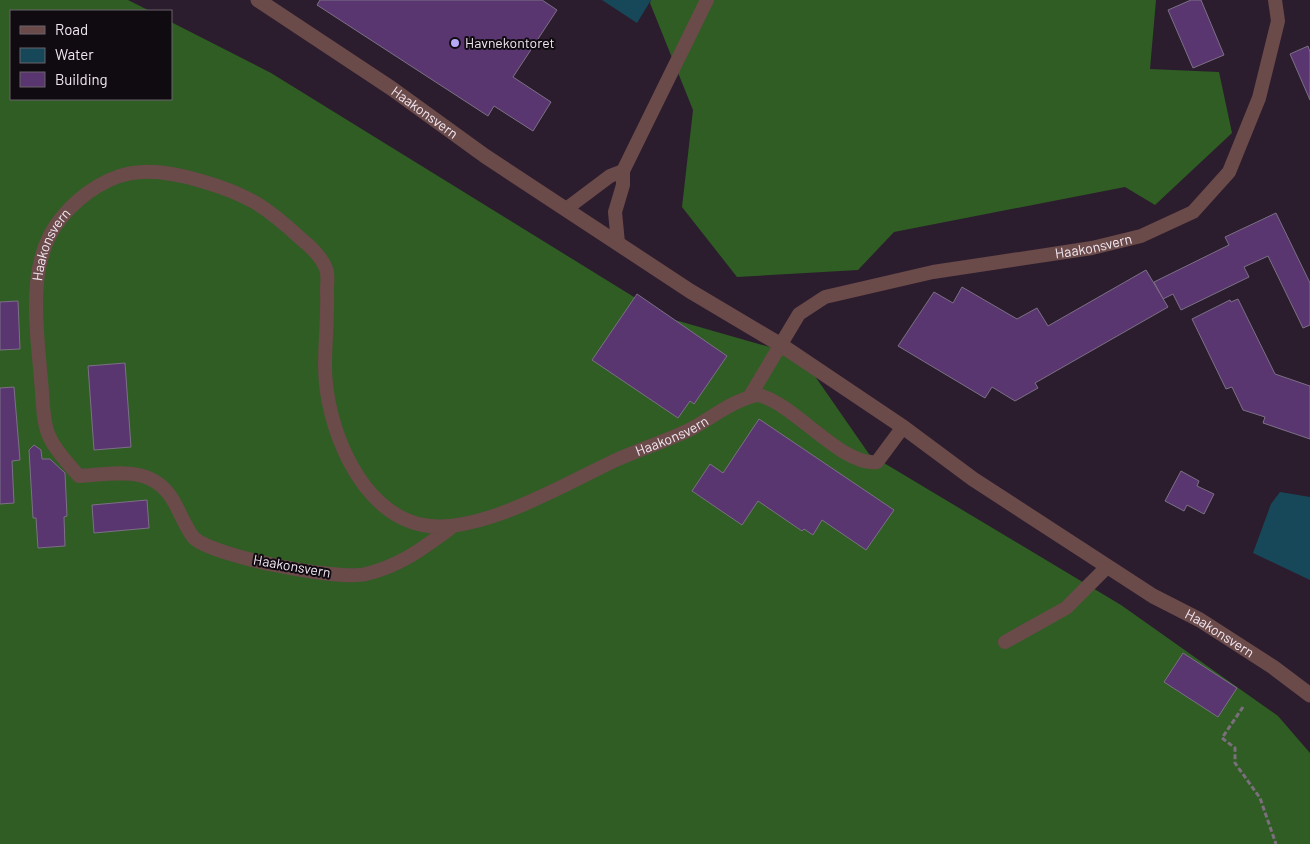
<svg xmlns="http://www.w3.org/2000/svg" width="1310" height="844" font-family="Barlow,sans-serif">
<rect width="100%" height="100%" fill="#2b1d2d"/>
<g fill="#2f5d24">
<path d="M0,0h128l22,11h-139v88h160v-77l100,51 397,245 133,38 68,98 252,151 157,111 32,37v91h-1310z"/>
<path d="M651,0h505l-6,69 69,3 13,61 -77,72 -30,-18 -231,45 -36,38 -121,7 -55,-70 11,-97 -43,-107z"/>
</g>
<g fill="#17485a">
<path d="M602,0h49l-14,23z"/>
<path d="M1280,492l30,5v83l-57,-27 18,-49z"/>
</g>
<g fill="#59366f" stroke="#7c7086">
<path d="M320,0h222l15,10 -44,67 38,25 -18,29 -39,-25 -6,10 -171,-111z"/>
<path d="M1191,0h10l23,55 -31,13 -25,-58z"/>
<path d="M1308,46l2,6v48l-20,-46z"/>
<path d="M1276,213l34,70v42l-7,3 -35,-72 -24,11 5,10 -68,33 -8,-16 -10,5 -9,-17 75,-37 -4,-8z"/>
<path d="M1146,270l22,37 -133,76 3,5 -23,13 -23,-14 -7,11 -87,-52 36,-54 19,11 9,-16 55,32 20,-11 11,18z"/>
<path d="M637,294l90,62 -33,48 -4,-3 -12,17 -86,-58z"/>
<path d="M1238,299l37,75 35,12v53l-47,-16 2,-6 -22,-7 -11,-23 -6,2 -34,-70 38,-19 1,2z"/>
<path d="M18,301l2,48 -20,1v-48z"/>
<path d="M125,363l6,84 -37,3 -6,-84z"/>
<path d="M14,387l6,73 -8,1 2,42 -14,1v-116z"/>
<path d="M759,419l135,91 -28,40 -44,-30 -9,15 -9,-6 -2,2 -44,-30 -16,24 -50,-34 18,-27 13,9z"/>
<path d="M34,445l7,5 1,9h8l15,14 2,43 -3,1 1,29 -27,2 -2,-30h-3l-4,-68z"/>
<path d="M1181,471l18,10 -2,5 17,8 -10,20 -17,-9 -3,6 -19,-10z"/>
<path d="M147,500l2,28 -55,5 -2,-28z"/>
<path d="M1183,653l54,35 -19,29 -54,-35z"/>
</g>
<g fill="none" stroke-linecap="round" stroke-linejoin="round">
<path stroke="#7c6f7d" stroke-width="3" stroke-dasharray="5 2.5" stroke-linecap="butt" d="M1243,707l-21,31 13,10v15l25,35 16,46"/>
<g stroke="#6b4a4a" stroke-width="14">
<path d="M566,209l44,-33 13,-5"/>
<path d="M618,243l-3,-31 8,-27v-14l84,-171"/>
<path id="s1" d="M750,396l49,-82 26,-17 108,-25 159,-24 49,-12 52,-24 36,-40 30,-74 19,-77 -3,-21"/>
<path id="s2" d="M452,527c-29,21 -50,38 -86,47 -27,7 -151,-17 -172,-36 -8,-9 -14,-26 -20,-36 -21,-38 -59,-28 -95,-26 -10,-11 -24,-26 -30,-40 -7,-16 -6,-38 -8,-56 -4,-51 -16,-120 21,-163 19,-23 49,-44 80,-45 32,-2 86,15 114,31 16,10 30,22 44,35 10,8 24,21 27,34 1,6 0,13 0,19 1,25 -2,50 -2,75 0,58 34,147 98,159 55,11 142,-41 193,-65 24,-11 51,-19 75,-31 22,-12 42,-29 67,-34 36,8 84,72 119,67l26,-35"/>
<path d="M1005,642l61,-34 41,-41"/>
</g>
<path stroke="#6b4a4a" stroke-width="15" id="s3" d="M258,0l133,88 94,68 205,135 91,54 122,82 70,52 180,117 47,24 73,47 37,28"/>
</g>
<circle fill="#b7abf8" stroke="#100a11" stroke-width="2" cx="455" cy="43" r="5"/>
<g text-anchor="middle" stroke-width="4" stroke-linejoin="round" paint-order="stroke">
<g font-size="14" fill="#f1e7f2" stroke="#100a11" text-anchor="start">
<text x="465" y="48">Havnekontoret</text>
</g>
<g font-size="14" fill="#f1e7f2" stroke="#100a11">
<text dy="5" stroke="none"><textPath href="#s3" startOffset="201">Haakonsvern</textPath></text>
<text dy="5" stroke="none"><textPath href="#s1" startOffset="400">Haakonsvern</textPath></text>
<text dy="5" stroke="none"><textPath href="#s2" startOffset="669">Haakonsvern</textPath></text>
<text dy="5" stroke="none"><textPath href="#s2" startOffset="1575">Haakonsvern</textPath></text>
<text transform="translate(292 566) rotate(10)" y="5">Haakonsvern</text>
<text dy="5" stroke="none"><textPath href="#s3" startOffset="1152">Haakonsvern</textPath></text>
</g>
</g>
<rect x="10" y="10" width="162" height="90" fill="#100a11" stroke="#6a626b"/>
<rect x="20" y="26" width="25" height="8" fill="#6b4a4a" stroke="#6a626b"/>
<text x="55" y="35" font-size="15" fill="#f1e7f2">Road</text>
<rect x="20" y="48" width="25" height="15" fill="#17485a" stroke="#6a626b"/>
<text x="55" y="60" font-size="15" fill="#f1e7f2">Water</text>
<rect x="20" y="72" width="25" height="15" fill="#59366f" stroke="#6a626b"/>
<text x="55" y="85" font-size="15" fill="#f1e7f2">Building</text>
</svg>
